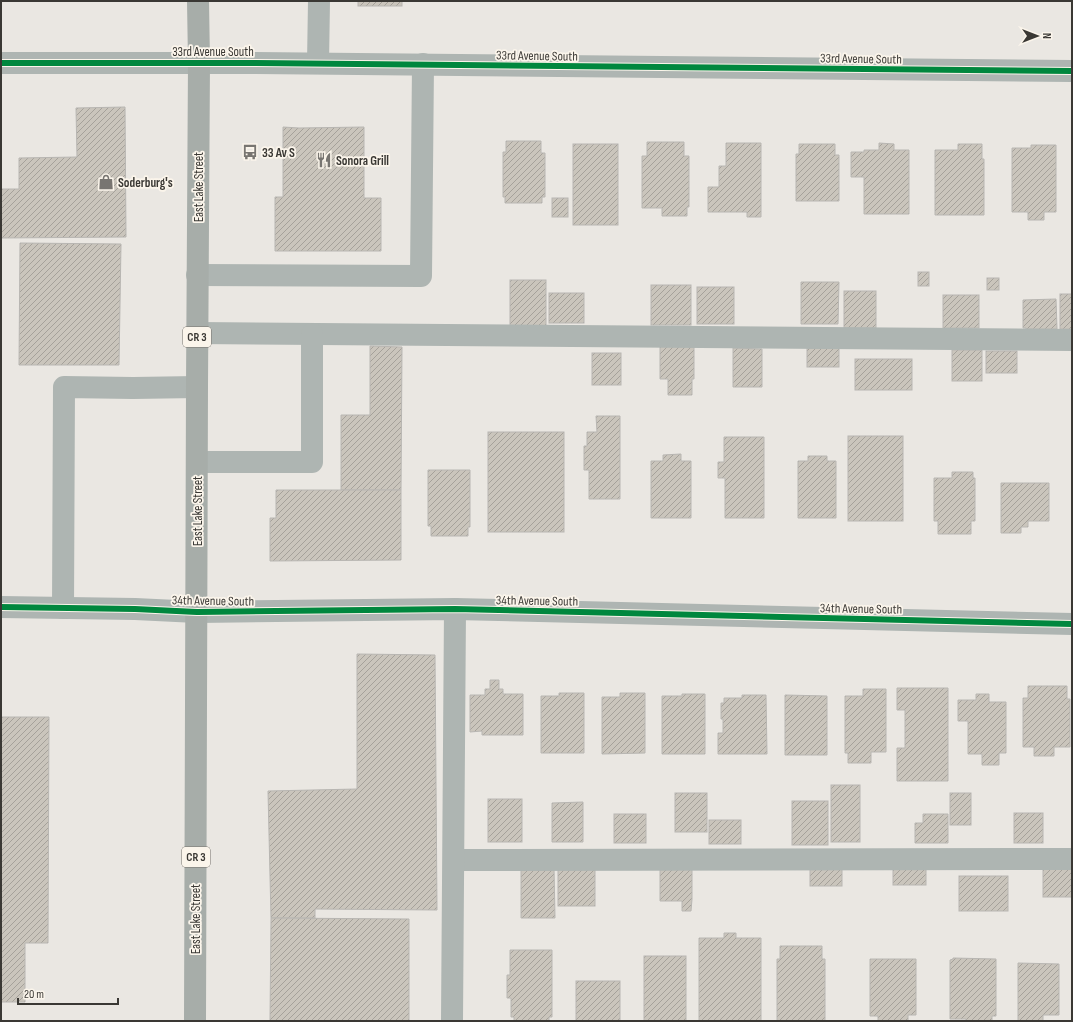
<svg xmlns="http://www.w3.org/2000/svg" width="1073" height="1022" font-family="'Sofia Sans Condensed',sans-serif">
<defs>
<pattern id="building-hatch" width="6" height="6" patternUnits="userSpaceOnUse"><rect width="6" height="6" fill="#cac5bc"/><path d="M-1 1l2-2M0 6l6-6M5 7l2-2" fill="none" stroke="#a5a19a"/></pattern>
</defs>
<rect width="100%" height="100%" fill="#eae7e2"/>
<g fill="url(#building-hatch)" stroke="#b8b6b2">
<rect x="358" y="1" width="44" height="5"/>
<path d="M125,107l1,130 -125,1v-49h18v-31l58,-1 -1,-49z"/>
<path d="M283,127l16,1 65,-1v71h17v53h-106v-54h8z"/>
<path d="M506,141h35v12h4v44h-3v6h-37v-6h-2v-45h3z"/>
<path d="M647,142h37v14h5v51h-2v9h-25v-8h-20v-52h5z"/>
<path d="M726,143h35v74h-14v-5h-39v-25h11v-21h7z"/>
<path d="M879,143l15,1v6h15v64h-45v-37h-13v-25h13v-2h15z"/>
<rect x="573" y="144" width="45" height="81"/>
<path d="M799,144h36v11h4v46h-43v-47h3z"/>
<path d="M958,144h24v15h2v56h-49v-65h23z"/>
<path d="M1031,145h25v67h-12v8h-16v-8h-16v-64h19z"/>
<rect x="552" y="198" width="16" height="19"/>
<path d="M20,243l101,1 -2,121h-100z"/>
<rect x="918" y="272" width="11" height="14"/>
<rect x="987" y="278" width="12" height="12"/>
<rect x="510" y="280" width="36" height="47"/>
<path d="M801,282h38l-1,42h-37z"/>
<rect x="651" y="285" width="40" height="40"/>
<rect x="697" y="287" width="37" height="37"/>
<rect x="844" y="291" width="32" height="37"/>
<rect x="549" y="293" width="35" height="30"/>
<rect x="1060" y="294" width="12" height="35"/>
<rect x="943" y="295" width="36" height="33"/>
<path d="M1056,299l1,30h-31v-1h-3v-28z"/>
<path d="M370,346l32,1 -1,143h-60v-75h29z"/>
<path d="M660,346h34v33h-2v16h-24v-16h-8z"/>
<path d="M733,348l29,1v38h-29z"/>
<rect x="807" y="348" width="32" height="19"/>
<rect x="952" y="350" width="30" height="31"/>
<rect x="986" y="351" width="31" height="22"/>
<rect x="592" y="353" width="29" height="32"/>
<rect x="855" y="359" width="57" height="31"/>
<path d="M596,416h24v83h-31v-29h-5v-24h3v-14h10z"/>
<rect x="488" y="432" width="76" height="100"/>
<rect x="848" y="436" width="55" height="85"/>
<path d="M724,437h40v81h-39v-40h-7v-16h6z"/>
<path d="M681,454v7h10v57h-40v-57h12v-6z"/>
<path d="M808,456h19v5h9v57h-38v-57h10z"/>
<path d="M428,470h42v57h-2v9h-37v-10h-3z"/>
<path d="M952,472h21v6h2v43h-4v13h-33v-13h-4v-43h18z"/>
<path d="M1001,483h48v38h-21v6h-7v6h-20z"/>
<path d="M276,490h125v70l-131,1v-43h6z"/>
<path d="M357,654l78,1 2,255 -122,-1v9h-44l-3,-127 89,-2z"/>
<path d="M490,680h9v9h4v5h20v41h-41v-4l-12,1v-37h15v-6h5z"/>
<path d="M1028,686h39v13h3v48h-16v9h-20v-9h-11v-49h5z"/>
<path d="M897,688h51v93h-51v-33h8v-38h-8z"/>
<path d="M863,689h23v63h-15v11h-23v-10h-3v-57h18z"/>
<path d="M559,693h25v60h-43v-57h18z"/>
<path d="M620,693h25v60l-43,1v-57h18z"/>
<path d="M682,694h23v60h-43v-58h20z"/>
<path d="M976,694h13v8h17v51h-7v12h-17v-11h-14v-33h-10v-21h18z"/>
<path d="M742,695h24l1,59h-49v-21h5v-14h-2v-16h3v-5h18z"/>
<path d="M785,695l42,1v59h-42z"/>
<path d="M1,717h48l-1,226h-23v59h-24z"/>
<rect x="831" y="785" width="29" height="57"/>
<rect x="675" y="793" width="32" height="39"/>
<rect x="950" y="793" width="21" height="32"/>
<rect x="488" y="799" width="34" height="43"/>
<rect x="792" y="801" width="36" height="44"/>
<path d="M583,802v40h-31v-39z"/>
<rect x="1014" y="813" width="29" height="30"/>
<rect x="614" y="814" width="32" height="29"/>
<path d="M923,814h25v29h-33v-20h8z"/>
<rect x="709" y="820" width="32" height="24"/>
<rect x="893" y="865" width="33" height="20"/>
<rect x="810" y="867" width="32" height="19"/>
<path d="M521,868h33l1,50h-34z"/>
<rect x="558" y="868" width="37" height="38"/>
<path d="M660,868h32v31l-1,12h-9v-10h-22z"/>
<rect x="1043" y="868" width="29" height="29"/>
<rect x="959" y="876" width="49" height="35"/>
<path d="M271,918l138,1v102h-139z"/>
<path d="M724,933h12v5h25v83h-62v-83h25z"/>
<path d="M780,946h42v13h3v62h-48v-62h3z"/>
<path d="M510,950h42v67h-3v4h-35v-4h-3v-19h-4v-23h3z"/>
<rect x="644" y="956" width="42" height="65"/>
<path d="M953,958l43,1v57h-4v5h-26v-2h-16v-59l3,-1z"/>
<path d="M870,959h46v56h-8v6h-30v-5h-8z"/>
<path d="M1018,963l41,1v51h-16v6h-25z"/>
<rect x="576" y="981" width="44" height="40"/>
</g>
<g fill="none" stroke-linecap="round" stroke-linejoin="round">
<g stroke="#aeb5b2" stroke-width="22">
<path d="M1,63h255l816,8"/>
<path d="M318,63l1,-62"/>
<path d="M197,275l224,1 2,-212"/>
<path d="M197,333l875,7"/>
<path d="M197,462h115v-128"/>
<path d="M1,607l134,2 62,3 258,-3 617,15"/>
<path d="M63,608l1,-221 69,1 64,-1"/>
<path d="M454,860l618,-1"/>
<path d="M452,1021l3,-412"/>
</g>
<path stroke="#a7ada9" stroke-width="22" d="M195,1021l2,-634 2,-325 -1,-61"/>
<defs>
<g id="cycleway">
<path d="M1,63h255l816,8"/>
<path d="M1,607l134,2 62,3 258,-3 617,15"/>
</g>
</defs>
<use href="#cycleway" stroke="#fbf5eb" stroke-width="8"/>
<use href="#cycleway" stroke="#00873e" stroke-width="6"/>
</g>
<defs>
<symbol id="bus-bare" viewBox="-9 -9 18 18"><path d="M-5-6H5V4H4V6H2V4H-2V6H-4V4H-5ZM-3.5-4V0h7V-4ZM-3.5 1.2v1.5H-2V1.2ZM2 1.2v1.5H3.5V1.2Z" fill="#787571" stroke="#fbf5eb" stroke-width="2.5" paint-order="stroke"/></symbol>
<symbol id="restaurant-bare" viewBox="-9 -9 18 18"><path d="M-5-6h1v4h1v-4h1v4h1v-4h1v5L-1.5 .5V6h-2V.5L-5-1ZM5-6V6H3V1.5H1.5Q1.5-4 5-6Z" fill="#787571" stroke="#fbf5eb" stroke-width="2.5" paint-order="stroke"/></symbol>
<symbol id="shop-bare" viewBox="-9 -9 18 18"><path d="M-5-2.5h2.3a2.7 3.5 0 0 1 5.4 0H5L5.5 6h-11ZM-1.5-2.5h3a1.5 2.3 0 0 0-3 0Z" fill="#787571" stroke="#fbf5eb" stroke-width="2.5" paint-order="stroke"/></symbol>
</defs>
<g fill-rule="evenodd">
<use href="#bus-bare" x="239" y="141" width="22" height="22"/>
<use href="#restaurant-bare" x="313" y="149" width="22" height="22"/>
<use href="#shop-bare" x="95" y="171" width="22" height="22"/>
</g>
<g text-anchor="middle" stroke-width="3.5" stroke-linejoin="round" paint-order="stroke">
<g fill="#fbf5eb" stroke="#74716b" stroke-width="1">
<rect x="183" y="327" width="28" height="20" rx="3"/>
<rect x="182" y="847" width="28" height="20" rx="3"/>
</g>
<g font-size="12" font-weight="bold" fill="#3a3834">
<text x="197" y="341">CR 3</text>
<text x="196" y="861">CR 3</text>
</g>
<g font-size="13" fill="#3a3834" stroke="#fbf5eb">
<text x="213" y="56">33rd Avenue South</text>
<text transform="translate(537 55) rotate(1)" y="5">33rd Avenue South</text>
<text transform="translate(861 58) rotate(1)" y="5">33rd Avenue South</text>
<text transform="translate(198 187) rotate(-90)" y="5">East Lake Street</text>
<text transform="translate(197 511) rotate(-90)" y="5">East Lake Street</text>
<text transform="translate(213 600) rotate(1)" y="5">34th Avenue South</text>
<text transform="translate(537 600) rotate(1)" y="5">34th Avenue South</text>
<text transform="translate(861 608) rotate(1)" y="5">34th Avenue South</text>
<text transform="translate(195 919) rotate(-90)" y="5">East Lake Street</text>
</g>
<g font-size="13" font-weight="bold" fill="#3a3834" stroke="#fbf5eb" text-anchor="start">
<text x="262" y="157">33 Av S</text>
<text x="336" y="165">Sonora Grill</text>
<text x="118" y="187">Soderburg's</text>
</g>
</g>
<rect width="1073" height="1022" fill="none" stroke="#3a3834" stroke-width="4"/>
<g transform="translate(1037 36) rotate(90)" stroke="#fbf5eb" stroke-width="3" paint-order="stroke">
<path d="M0-3L7 15L0 10L-7 15Z" fill="#3a3834"/>
<text y="-6" font-size="11" font-weight="bold" text-anchor="middle" fill="#3a3834">N</text>
</g>
<path d="M18 998v6h100v-6" fill="none" stroke="#3a3834" stroke-width="2"/>
<text x="24" y="998" font-size="12" fill="#3a3834" stroke="#fbf5eb" stroke-width="3" paint-order="stroke">20 m</text>
</svg>
